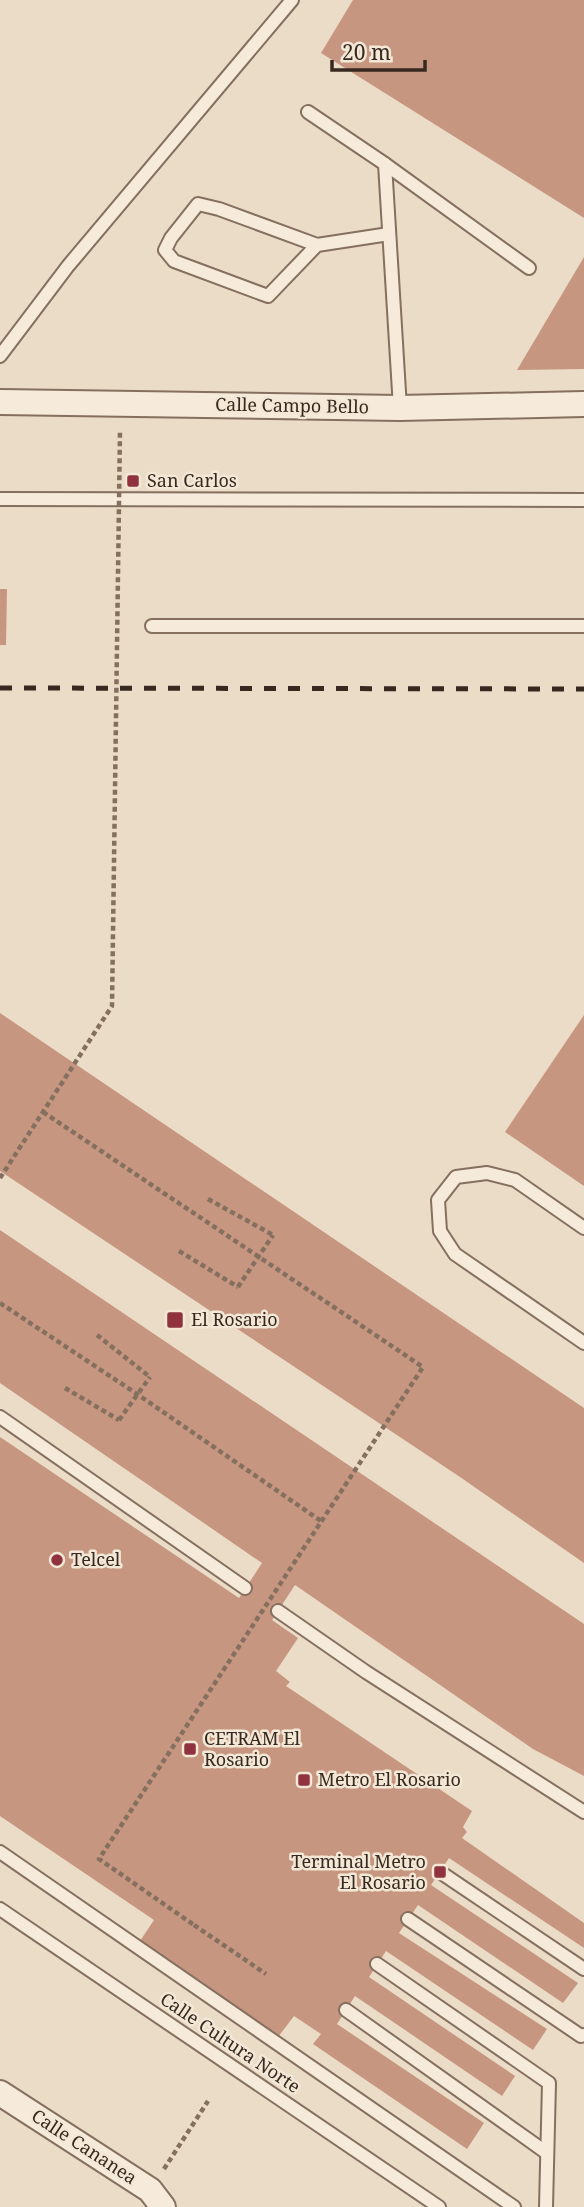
<svg xmlns="http://www.w3.org/2000/svg" width="584" height="2207" font-family="'Noto Serif',serif">
<rect width="100%" height="100%" fill="#ebdcc7"/>
<g fill="#c69680">
<path d="M353,0h231v218l-263,-165z"/>
<path d="M584,257v112l-67,1z"/>
<path d="M0,589h7l-1,56h-6z"/>
<path d="M0,1013l584,395v155l-124,-86 -460,-306z"/>
<path d="M584,1015v171l-79,-54z"/>
<path d="M0,1230l584,394v152l-51,-27 -238,-164 -23,35 26,18 -22,33 14,11 -4,4 186,125 -9,16 4,5 -5,6 122,85v25l-135,-90 -18,27 147,98 -15,20 -145,-98 -19,28 148,96 -14,21 -147,-99 -17,26 146,99 -13,20 -147,-100 -18,28 147,99 -17,26 -154,-105 8,-10 -27,-18 -16,21 -140,-93 16,-24 -154,-104v-379l239,161 23,-35 -262,-180z"/>
</g>
<g fill="none" stroke-linecap="round" stroke-linejoin="round">
<defs>
<g id="service">
<path d="M308,112l77,52 15,244"/>
<path d="M385,164l144,104"/>
<path d="M317,245l-49,51 -94,-35 -9,-11 6,-12 27,-34 21,5 98,36 72,-11"/>
<path d="M0,356l68,-90 224,-266"/>
<path d="M0,499l584,1"/>
<path d="M152,626h432"/>
<path d="M584,1228l-69,-48 -28,-7 -31,4 -18,23 2,31 15,23 129,89"/>
<path d="M0,1417l245,171"/>
<path d="M278,1611l88,61 218,140"/>
<path d="M0,1852l514,355"/>
<path d="M440,1872l144,97"/>
<path d="M0,1909l439,298"/>
<path d="M408,1919l173,117 3,-1"/>
<path d="M377,1964l172,119 -3,124"/>
<path d="M346,2010l201,143"/>
</g>
<g id="minor">
<path d="M0,402l400,6 184,-4"/>
<path d="M0,2093l150,97 13,17"/>
</g>
</defs>
<use href="#service" stroke="#856f5e" stroke-width="16"/>
<use href="#minor" stroke="#856f5e" stroke-width="28"/>
<g stroke="#856f5e" stroke-width="4.5" stroke-dasharray="5 3.5" stroke-linecap="butt">
<path d="M208,1199l65,36"/>
<path d="M179,1251l59,36"/>
<path d="M0,1303l137,91 184,127"/>
<path d="M97,1335l53,42"/>
<path d="M65,1388l54,32"/>
<path d="M194,1925l72,49"/>
<path d="M164,2169l44,-68"/>
</g>
<use href="#service" stroke="#f6ebda" stroke-width="12"/>
<use href="#minor" stroke="#f6ebda" stroke-width="24"/>
<path stroke="#372920" stroke-width="5" stroke-dasharray="12 12" stroke-linecap="butt" d="M0,688l584,1"/>
<g stroke="#856f5e" stroke-width="4.5" stroke-dasharray="5 3.5" stroke-linecap="butt">
<path d="M43,1112l380,255 -324,492 95,66"/>
<path d="M0,1178l112,-172 8,-576"/>
<path d="M238,1287l35,-52"/>
<path d="M119,1420l31,-43"/>
</g>
</g>
<g fill="#90333e" stroke="#f3e7d6" stroke-width="2.5">
<rect x="126" y="474" width="14" height="14" rx="3.5"/>
<rect x="166" y="1311" width="18" height="18" rx="3.5"/>
<circle cx="57" cy="1560" r="7"/>
<rect x="183" y="1742" width="14" height="14" rx="3.5"/>
<rect x="297" y="1773" width="14" height="14" rx="3.5"/>
<rect x="433" y="1865" width="14" height="14" rx="3.5"/>
</g>
<g text-anchor="middle" stroke-width="5" stroke-linejoin="round" paint-order="stroke">
<g font-size="18" fill="#372920" stroke="#f3e7d6">
<text transform="translate(292 406) rotate(1)" y="6">Calle Campo Bello</text>
<text transform="translate(230 2043) rotate(34)" y="6">Calle Cultura Norte</text>
<text transform="translate(84 2147) rotate(33)" y="6">Calle Cananea</text>
</g>
<g font-size="18" fill="#372920" stroke="#f3e7d6" text-anchor="start">
<text x="147" y="487">San Carlos</text>
<text x="191" y="1326">El Rosario</text>
<text x="71" y="1566">Telcel</text>
<text x="204" y="1745">CETRAM El<tspan x="204" dy="21">Rosario</tspan></text>
<text x="318" y="1786">Metro El Rosario</text>
<text x="426" y="1868" text-anchor="end">Terminal Metro<tspan x="426" dy="21">El Rosario</tspan></text>
</g>
</g>
<path d="M332 60v10h93v-10" fill="none" stroke="#372920" stroke-width="3.5"/>
<text x="342" y="60" font-size="21" fill="#372920" stroke="#f3e7d6" stroke-width="5" paint-order="stroke">20 m</text>
</svg>
